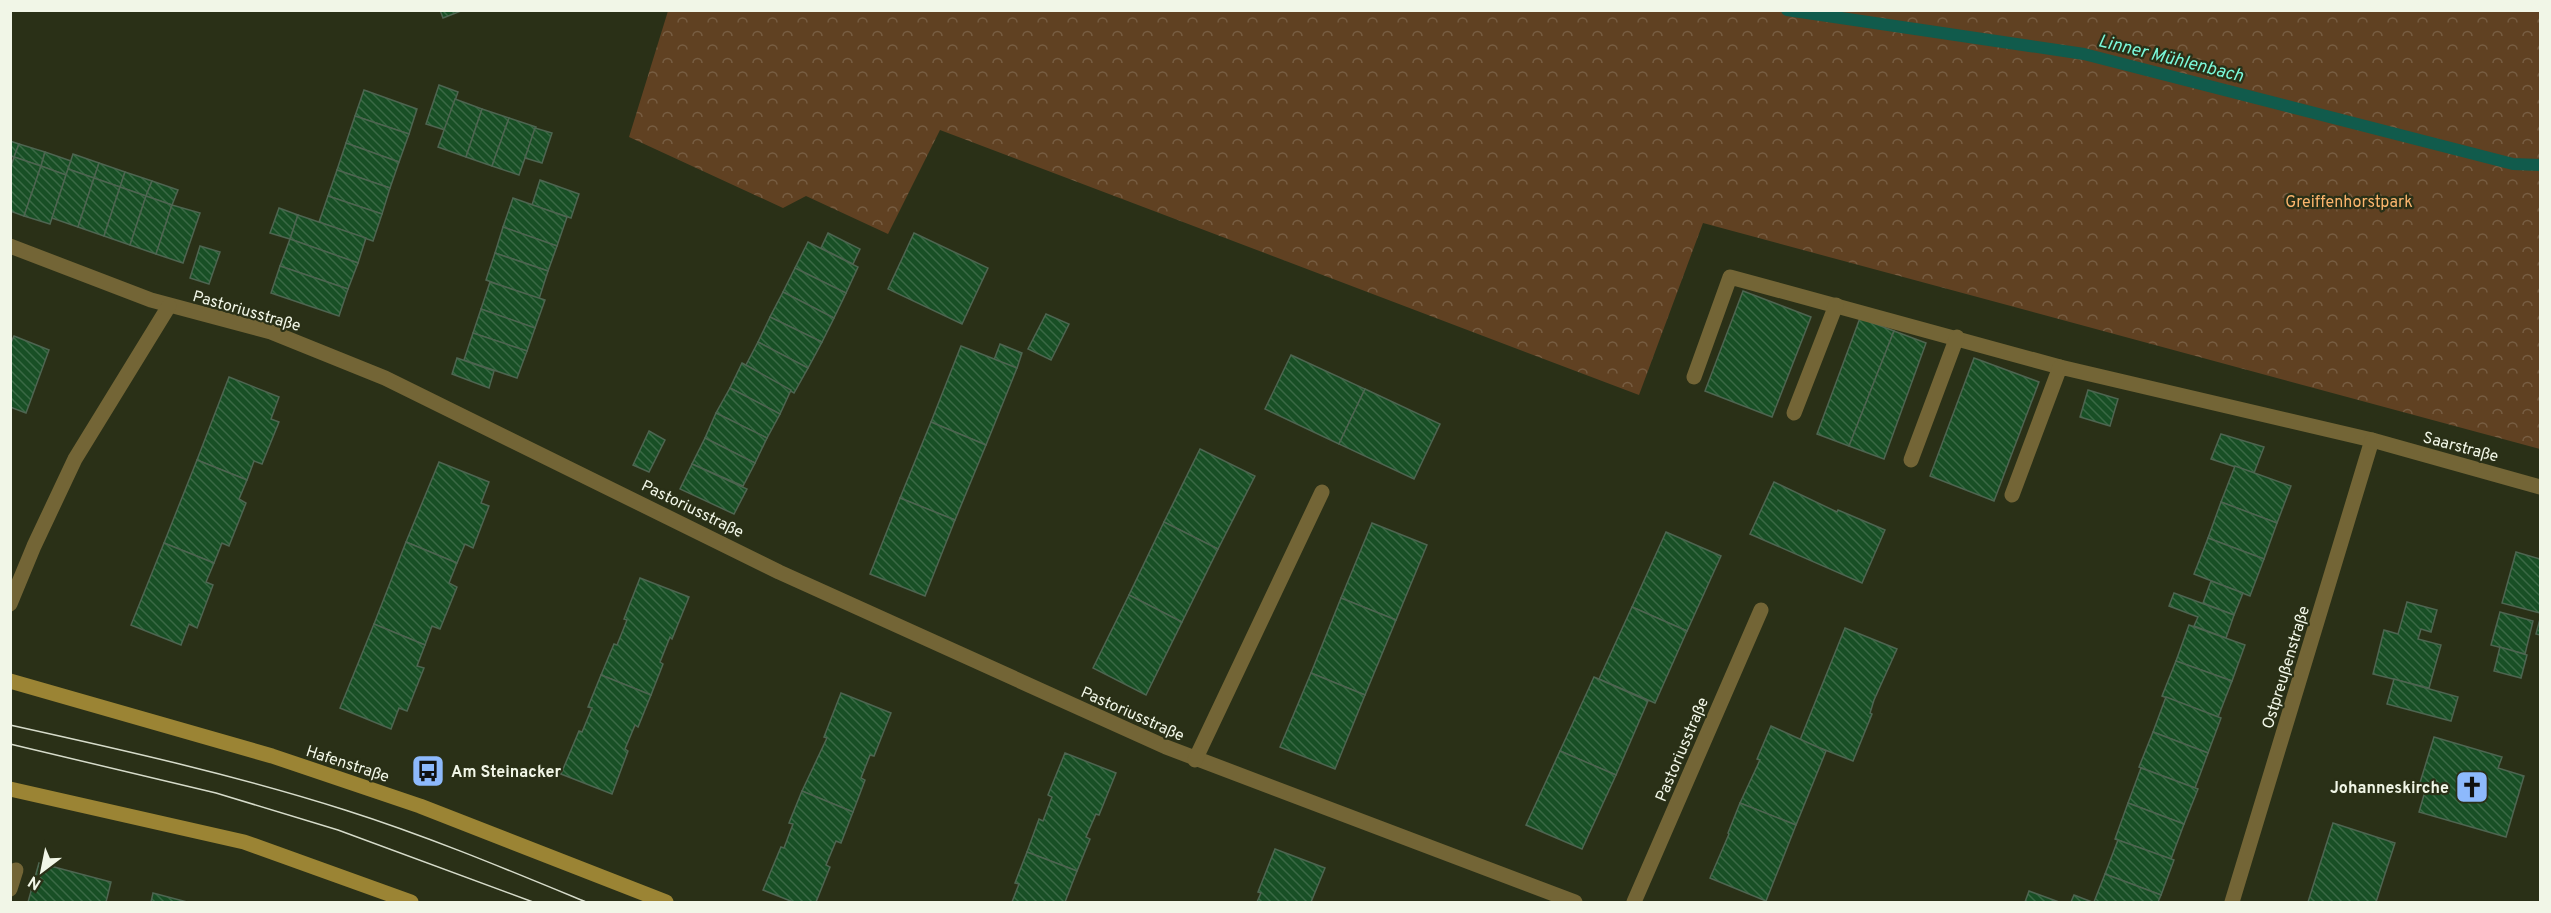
<svg xmlns="http://www.w3.org/2000/svg" width="2551" height="913" font-family="Overpass,sans-serif">
<defs>
<pattern id="forest-crowns" width="20" height="18" patternUnits="userSpaceOnUse" patternTransform="scale(1.5)"><rect width="20" height="18" fill="#604122"/><path d="M2 6a3 3 0 1 1 6 0M12 15a3 3 0 1 1 6 0" fill="none" stroke="#775d42"/></pattern>
<pattern id="building-back-hatch" width="6" height="6" patternUnits="userSpaceOnUse" patternTransform="scale(1.5)"><rect width="6" height="6" fill="#184f25"/><path d="M-1 5l2 2M0 0l6 6M5-1l2 2" fill="none" stroke="#3a6945"/></pattern>
</defs>
<rect width="100%" height="100%" fill="#2a3017"/>
<path fill="url(#forest-crowns)" d="M668,11h1872v438l-837,-226 -64,172 -699,-265 -52,104 -82,-38 -23,12 -154,-71z"/>
<g fill="none" stroke-linecap="round" stroke-linejoin="round">
<path stroke="#115b4c" stroke-width="12" d="M1787,10l297,44 429,110 27,1"/>
</g>
<g fill="url(#building-back-hatch)" stroke="#4e6551" stroke-width="1.5">
<path d="M440,10h21v1l-18,7z"/>
<path d="M439,85l19,7 -13,38 -19,-6z"/>
<path d="M364,90l53,19 -8,25 -54,-18z"/>
<path d="M455,99l27,10 -16,48 -28,-10z"/>
<path d="M482,109l27,9 -17,48 -26,-9z"/>
<path d="M355,116l54,18 -10,28 -53,-19z"/>
<path d="M509,118l27,9 -17,48 -27,-9z"/>
<path d="M535,128l17,5 -10,30 -17,-5z"/>
<path d="M10,141l9,3 -5,13 -4,-1z"/>
<path d="M346,143l53,19 -9,26 -53,-18z"/>
<path d="M19,144l26,8 -4,14 -27,-9z"/>
<path d="M45,152l26,9 -5,14 -25,-9z"/>
<path d="M73,154l26,9 -5,15 -26,-9z"/>
<path d="M14,157l27,9 -17,50 -14,-5v-42z"/>
<path d="M99,163l26,9 -5,15 -26,-9z"/>
<path d="M41,166l25,9 -16,49 -26,-8z"/>
<path d="M68,169l26,9 -16,49 -26,-9z"/>
<path d="M337,170l53,18 -8,26 -54,-18z"/>
<path d="M125,172l27,9 -6,15 -26,-9z"/>
<path d="M94,178l26,9 -16,49 -26,-9z"/>
<path d="M540,180l39,14 -8,24 -39,-13z"/>
<path d="M152,181l26,9 -6,15 -26,-9z"/>
<path d="M120,187l26,9 -16,49 -26,-9z"/>
<path d="M146,196l26,9 -16,49 -26,-9z"/>
<path d="M328,196l54,18 -9,27 -54,-19z"/>
<path d="M513,198l54,19 -10,29 -54,-19z"/>
<path d="M172,205l28,8 -17,50 -27,-9z"/>
<path d="M279,208l19,7 -8,24 -20,-6z"/>
<path d="M298,215l68,23 -8,25 -68,-24z"/>
<path d="M503,227l54,19 -9,25 -53,-18z"/>
<path d="M828,233l32,16 -7,15 -32,-16z"/>
<path d="M914,233l74,35 -26,56 -74,-35z"/>
<path d="M290,239l68,24 -10,26 -68,-23z"/>
<path d="M808,242l50,25 -12,26 -51,-25z"/>
<path d="M200,246l20,6 -11,32 -19,-6z"/>
<path d="M495,253l53,18 -9,28 -53,-19z"/>
<path d="M280,266l68,23 -9,27 -68,-23z"/>
<path d="M795,268l51,25 -12,25 -51,-26z"/>
<path d="M490,282l55,18 -10,28 -54,-19z"/>
<path d="M1743,291l68,26 -39,100 -67,-26z"/>
<path d="M783,292l51,26 -12,24 -52,-25z"/>
<path d="M481,309l54,19 -8,23 -54,-18z"/>
<path d="M1046,314l23,10 -18,36 -23,-11z"/>
<path d="M770,317l52,25 -14,26 -50,-26z"/>
<path d="M1860,318l34,13 -45,115 -32,-12z"/>
<path d="M1894,331l32,12 -42,116 -35,-13z"/>
<path d="M473,333l54,18 -10,27 -53,-18z"/>
<path d="M14,336l35,14 -23,63 -16,-6v-62z"/>
<path d="M758,342l50,26 -14,25 -48,-28z"/>
<path d="M1000,344l22,9 -5,15 -23,-8z"/>
<path d="M961,346l56,22 -31,77 -55,-23z"/>
<path d="M1291,355l74,34 -26,55 -74,-35z"/>
<path d="M457,358l37,13 -5,17 -37,-14z"/>
<path d="M1974,358l65,24 -45,119 -64,-25z"/>
<path d="M742,363l49,27 -11,24 -50,-26z"/>
<path d="M229,377l50,20 -8,22 8,3 -17,42 -8,-3 -7,19 -50,-20z"/>
<path d="M730,388l50,26 -13,24 -51,-25z"/>
<path d="M1365,389l75,35 -26,55 -75,-35z"/>
<path d="M2088,390l30,9 -8,27 -30,-9z"/>
<path d="M716,413l51,25 -12,25 -50,-25z"/>
<path d="M931,422l55,23 -31,75 -55,-22z"/>
<path d="M649,431l16,9 -16,32 -16,-7z"/>
<path d="M2221,434l43,13 -10,26 -43,-14z"/>
<path d="M705,438l50,25 -12,23 -51,-22z"/>
<path d="M1200,449l55,27 -37,73 -54,-27z"/>
<path d="M197,460l50,20 -8,19 7,4 -17,43 -7,-3 -8,20 -50,-20z"/>
<path d="M439,462l50,20 -8,21 8,3 -16,42 -8,-4 -8,19 -51,-21z"/>
<path d="M692,464l55,25 -13,25 -54,-25z"/>
<path d="M2235,466l56,20 -14,37 -56,-21z"/>
<path d="M1774,482l63,30 1,-2 47,20 -23,53 -112,-49z"/>
<path d="M900,498l55,22 -30,76 -55,-22z"/>
<path d="M2221,502l56,21 -13,36 -56,-21z"/>
<path d="M1164,522l54,27 -36,73 -53,-27z"/>
<path d="M1372,523l55,22 -31,75 -55,-22z"/>
<path d="M1666,532l55,24 -34,75 -55,-24z"/>
<path d="M2208,538l56,21 -14,37 -56,-22z"/>
<path d="M406,542l51,21 -8,20 8,4 -17,42 -8,-3 -7,19 -51,-21z"/>
<path d="M164,543l50,20 -8,19 7,3 -16,43 -8,-4 -8,21 -50,-20z"/>
<path d="M2516,552l24,7v54l-38,-10z"/>
<path d="M640,578l49,19 -17,42 -2,-2 -10,25 3,2 -12,31 -50,-20 13,-31 3,1 10,-25 -3,-1z"/>
<path d="M2211,581l32,12 -9,22 -31,-12z"/>
<path d="M2174,593l60,22 -8,23 -32,-12 4,-9 -29,-11z"/>
<path d="M1129,595l53,27 -36,73 -53,-27z"/>
<path d="M1341,598l55,22 -31,75 -54,-22z"/>
<path d="M2407,602l30,8 -6,22 -10,-3 -3,10 23,6 -12,43 -56,-14 11,-44 14,4z"/>
<path d="M1632,607l55,24 -32,72 -56,-24z"/>
<path d="M2500,612l33,9 -8,33 -34,-9z"/>
<path d="M2540,619v16l-4,-1z"/>
<path d="M374,624l51,21 -8,21 7,2 -17,43 -8,-3 -8,21 -51,-21z"/>
<path d="M2189,625l56,20 -13,36 -56,-20z"/>
<path d="M1845,628l52,21 -23,51 -4,13 2,1 -19,47 -53,-21z"/>
<path d="M2500,647l27,8 -6,23 -27,-7z"/>
<path d="M2176,661l56,20 -14,36 -56,-21z"/>
<path d="M1311,673l54,22 -30,74 -55,-22z"/>
<path d="M601,675l50,20 -13,32 -3,-2 -10,24 3,2 -16,43 -51,-20 18,-43 3,1 10,-24 -4,-1z"/>
<path d="M1594,677l54,24 -32,74 -56,-24z"/>
<path d="M2394,679l64,18 -7,24 -64,-17z"/>
<path d="M841,693l50,20 -17,43 -4,-1 -9,23 4,2 -12,32 -51,-21 25,-53 -3,-1z"/>
<path d="M2166,697l55,21 -13,35 -55,-21z"/>
<path d="M1771,726l55,25 -30,74 -56,-22 20,-43 -3,-1z"/>
<path d="M2153,732l55,21 -13,35 -56,-21z"/>
<path d="M2434,737l68,20 -4,11 26,8 -18,61 -87,-25 7,-24 -7,-2z"/>
<path d="M1560,751l56,24 -34,74 -56,-24z"/>
<path d="M1065,753l51,20 -17,42 -3,-1 -10,23 4,2 -13,32 -50,-19 12,-33 4,2 9,-24 -4,-2z"/>
<path d="M2141,768l57,21 -14,35 -56,-21z"/>
<path d="M802,791l51,21 -12,31 -5,-2 -10,24 4,2 -14,35h-23l-30,-12 18,-43 3,1 9,-24 -4,-1z"/>
<path d="M1740,803l56,22 -30,76 -56,-23 19,-44 -1,-1z"/>
<path d="M2128,803l56,21 -13,35 -56,-20z"/>
<path d="M2333,823l62,20 -19,59h-68z"/>
<path d="M2118,840l56,20 -13,35 -56,-21z"/>
<path d="M1275,849l50,19 -14,34h-54l4,-9 -3,-1z"/>
<path d="M1027,852l50,19 -12,31h-53l7,-18 -4,-1z"/>
<path d="M39,863l72,19 -5,20h-78z"/>
<path d="M2105,874l56,21 -3,7h-64z"/>
<path d="M2029,891l30,11h-34z"/>
<path d="M153,893l34,9h-36z"/>
<path d="M2074,895l18,7h-21z"/>
</g>
<g fill="none" stroke-linecap="round" stroke-linejoin="round">
<g stroke="#736536" stroke-width="15">
<path d="M1694,377l36,-100 330,90"/>
<path d="M1794,413l42,-108"/>
<path d="M1911,460l46,-123"/>
<path d="M2012,495l48,-128 312,73"/>
<path d="M10,889l6,-19"/>
</g>
<g stroke="#736536" stroke-width="15">
<path d="M10,246l141,54 120,32 114,46 394,194 387,175 409,155"/>
<path d="M10,604l24,-58 41,-87 94,-153"/>
<path d="M1195,760l127,-268"/>
<path d="M1634,902l127,-292"/>
<path d="M2232,902l140,-462 168,47"/>
</g>
<g stroke="#9b8434" stroke-width="15">
<path d="M10,681l262,75 148,50 246,96"/>
<path d="M10,789l234,53 167,60"/>
</g>
<g stroke="#d6dbca" stroke-width="1.5">
<path d="M10,725c113,25 225,50 335,85 82,26 161,59 241,92"/>
<path d="M10,744l206,49 122,37 195,72"/>
</g>
</g>
<defs>
<symbol id="bus-square" viewBox="-11 -11 22 22"><rect x="-9" y="-9" width="18" height="18" rx="4" fill="#8db9fc" stroke="#2a3017"/><path d="M-5-6H5V4H4V6H2V4H-2V6H-4V4H-5ZM-3.5-4V0h7V-4ZM-3.5 1.2v1.5H-2V1.2ZM2 1.2v1.5H3.5V1.2Z" fill="#111"/></symbol>
<symbol id="church-square" viewBox="-11 -11 22 22"><rect x="-9" y="-9" width="18" height="18" rx="4" fill="#8db9fc" stroke="#2a3017"/><path d="M-1.2-6h2.4v3.5h3.3v2.4h-3.3V6h-2.4V-.1h-3.3v-2.4h3.3Z" fill="#111"/></symbol>
</defs>
<g fill-rule="evenodd">
<use href="#bus-square" x="409" y="752" width="38" height="38"/>
<use href="#church-square" x="2453" y="768" width="38" height="38"/>
</g>
<g text-anchor="middle" stroke-width="4.5" stroke-linejoin="round" paint-order="stroke">
<g font-size="16" fill="#fbb56d" stroke="#2a3017">
<text x="2349" y="207">Greiffenhorstpark</text>
</g>
<g font-size="16" fill="#f1f6e7" stroke="#2a3017">
<text transform="translate(247 310) rotate(16)" y="6">Pastoriusstraße</text>
<text transform="translate(2461 446) rotate(15)" y="6">Saarstraße</text>
<text transform="translate(693 508) rotate(26)" y="6">Pastoriusstraße</text>
<text transform="translate(2285 667) rotate(-73)" y="6">Ostpreußenstraße</text>
<text transform="translate(1133 713) rotate(24)" y="6">Pastoriusstraße</text>
<text transform="translate(1681 749) rotate(-67)" y="6">Pastoriusstraße</text>
<text transform="translate(348 763) rotate(18)" y="6">Hafenstraße</text>
</g>
<g font-size="16" font-weight="bold" fill="#f1f6e7" stroke="#2a3017" text-anchor="start">
<text x="451" y="777">Am Steinacker</text>
<text x="2449" y="793" text-anchor="end">Johanneskirche</text>
</g>
<g font-size="18" font-style="italic" fill="#7af8da" stroke="#2a3017">
<text transform="translate(2171 58) rotate(14)" y="6">Linner Mühlenbach</text>
</g>
</g>
<rect width="2551" height="913" fill="none" stroke="#f1f6e7" stroke-width="24"/>
<g transform="translate(42 871) rotate(212)" stroke="#2a3017" stroke-width="4.5" paint-order="stroke">
<path d="M0-4.5L10 22L0 15L-10 22Z" fill="#f1f6e7"/>
<text y="-9" font-size="16" font-weight="bold" text-anchor="middle" fill="#f1f6e7">N</text>
</g>
</svg>
